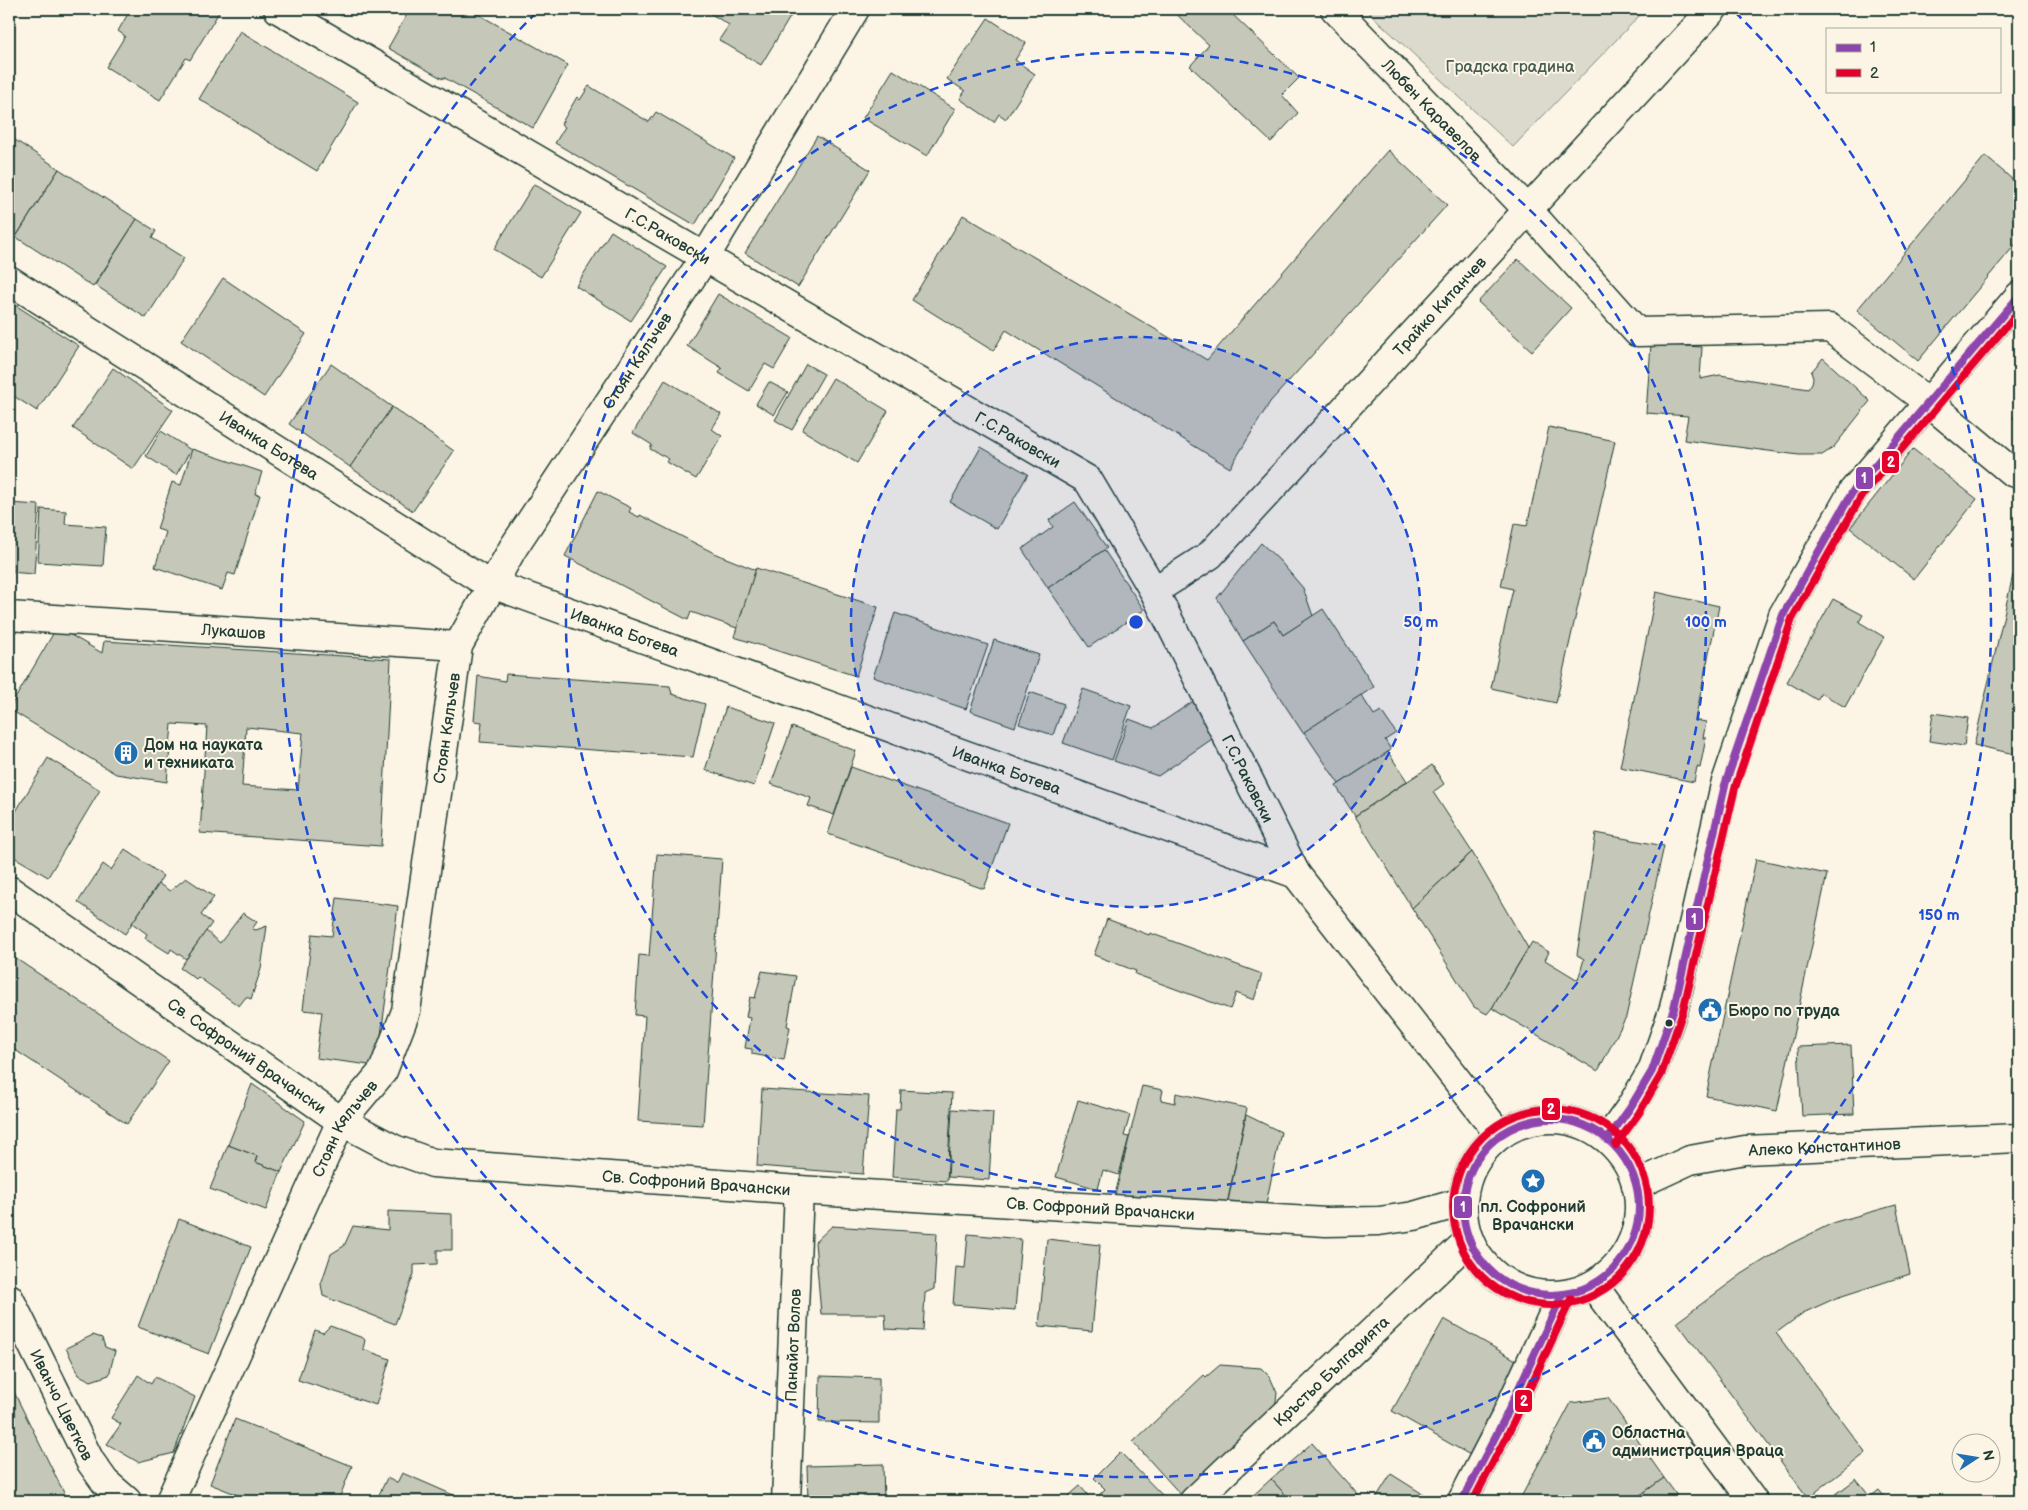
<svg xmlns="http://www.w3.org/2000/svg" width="2028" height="1510" font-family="'Balsamiq Sans',sans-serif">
<rect width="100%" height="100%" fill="#fcf5e5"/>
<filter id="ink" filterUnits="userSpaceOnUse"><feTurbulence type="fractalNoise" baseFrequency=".02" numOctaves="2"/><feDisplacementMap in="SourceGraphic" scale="10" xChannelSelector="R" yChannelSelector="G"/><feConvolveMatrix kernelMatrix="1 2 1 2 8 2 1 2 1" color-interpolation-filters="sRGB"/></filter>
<g filter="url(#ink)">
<path fill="#dcdacc" stroke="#7e8c80" d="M1365,9h281l-133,138z"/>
<g fill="#c5c7b9" stroke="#1f3d34" fill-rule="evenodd">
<path d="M124,9h97l-31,51 -4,-2 -26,42 -54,-33 19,-31 -7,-5 11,-19z"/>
<path d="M329,9h17l-4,7z"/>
<path d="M410,9h59l99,56 -35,63 -90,-51v2l-55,-31z"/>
<path d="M709,9h86l-34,56 -42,-25 10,-15 -21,-13z"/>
<path d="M1171,9h65l-4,5 67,64 -17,17 16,18 -27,29 -81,-76 19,-21z"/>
<path d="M988,18l38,25 -11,17 20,14 -29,45 -7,-5 -5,8 -34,-23 5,-8 -18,-12z"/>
<path d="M240,31l118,71 -41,69 -118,-72z"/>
<path d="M893,70l62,39 -28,47 -64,-38z"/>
<path d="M589,86l60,36 7,-10 78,46 -39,67 -140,-82 10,-16 -4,-3 16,-27 3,3z"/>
<path d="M9,136l50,33 -42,66 -8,-6z"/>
<path d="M817,136l53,34 -72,117 -53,-34z"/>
<path d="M1388,150l59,55 -177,197 -40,66 -224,-138 -13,21 -81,-51 51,-85 244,145z"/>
<path d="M1985,156l34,29v55l-101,121 -61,-51z"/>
<path d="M59,169l78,50 -44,68 -77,-50z"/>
<path d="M534,184l47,29 -40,64 -47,-28z"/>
<path d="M137,219l19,12 -4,7 32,20 -38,60 -51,-33z"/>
<path d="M611,231l56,36 -36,54 -55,-35z"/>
<path d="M1518,259l53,49 -39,43 -54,-49z"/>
<path d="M223,278l83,56 -42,63 -83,-56z"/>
<path d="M718,294l74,44 -18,31 -9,-5 -16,27 -30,-18 3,-5 -35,-22z"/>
<path d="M9,301l70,45 -42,65 -28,-18z"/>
<path d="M1651,344l51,3 -2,32 20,-4 88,14 4,-6 1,-5 -2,-6 12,-14 47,43 -37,47 -11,7h-23l-115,-15 4,-24 -42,-3z"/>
<path d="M331,364l61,43 -42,60 -61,-43z"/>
<path d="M806,364l18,10 -32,56 -17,-10z"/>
<path d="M113,368l60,42 -40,59 -60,-41z"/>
<path d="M833,378l55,33 -31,52 -55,-33z"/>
<path d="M665,380l56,34 -9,15 10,7 -26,43 -29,-17 2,-3 -19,-10 2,-4 -19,-12z"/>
<path d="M769,382l19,10 -14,23 -18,-11z"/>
<path d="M392,407l62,44 -41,60 -63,-44z"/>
<path d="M2019,410v14l-6,-6z"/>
<path d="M1549,427l66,14 -59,262 -65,-15 22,-99 -12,-3 13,-62 13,2z"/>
<path d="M161,431l30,19 -15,25 -30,-19z"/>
<path d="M981,447l47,27 -31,55 -47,-27z"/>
<path d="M192,449l70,23 -7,22 5,1 -25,80 -7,-2 -6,17 -67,-23 11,-35 -9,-3 15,-47 9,3z"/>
<path d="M1913,449l64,50 -63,80 -64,-51z"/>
<path d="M598,491l33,17 -2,4 10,5 1,-2 76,39 40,16 -19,58 -46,-16 -3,8 -123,-64z"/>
<path d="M1075,502l32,46 -59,40 -26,-39 31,-22 -4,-7z"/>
<path d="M9,503l30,2 -5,69 -25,-2z"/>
<path d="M41,509l25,2 -1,13 41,3 -3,39 -65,-4z"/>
<path d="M1261,543l18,17 24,28 10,28 -30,19 -9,-14 -31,20 -26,-43z"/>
<path d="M1104,550l40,60 -55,37 -41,-59z"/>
<path d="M756,568l122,39 -22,69 -122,-39z"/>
<path d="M2013,575l6,2v178l-45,-10z"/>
<path d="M1656,592l63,14 -24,114 11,2 -3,16h3l-6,30 -3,-1 -3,15 -74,-15z"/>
<path d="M1833,599l30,16 -4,7 25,15 -39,70 -24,-14 -4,7 -30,-18z"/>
<path d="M1323,609l51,78 -71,46 -60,-92 31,-20 9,14z"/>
<path d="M895,613l93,32 -22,64 -93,-32z"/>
<path d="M57,627l45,26 2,-12 287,18 -10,187 -181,-13 7,-107 -35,-2 -5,58 -51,-8 -107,-65zM246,727l57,6 -5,57 -56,-4z"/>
<path d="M994,640l45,15 -24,72 -45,-16z"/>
<path d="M506,674l164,12 2,8 33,10 -12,53 -213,-15 2,-20 -8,-1 4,-45 27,5z"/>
<path d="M1083,689l48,17 -19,54 -49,-17z"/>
<path d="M1030,692l34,12 -11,31 -34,-11z"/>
<path d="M1361,695l13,20 7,-4 15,22 -11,7 6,10 -52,34 -35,-52z"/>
<path d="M1195,700l23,35 -60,41 -44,-15 15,-42 24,9z"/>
<path d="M726,707l49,16 -21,63 -49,-16z"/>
<path d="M1933,713l35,5 -4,28 -35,-5z"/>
<path d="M792,727l64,24 -22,64 -26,-9 3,-8 -40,-14z"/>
<path d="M1388,752l19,29 -52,35 -19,-30z"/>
<path d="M48,758l52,32 -52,87 -39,-23v-31z"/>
<path d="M1432,765l12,19 -11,8 39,60 -60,56 -57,-92z"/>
<path d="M851,767l157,56 -24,66 -156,-55z"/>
<path d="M1596,833l68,13 -38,171 -28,54 -106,-63 40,-66 17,10 -4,8 33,20 6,-21 -7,-4z"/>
<path d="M125,849l38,27 -38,58 -47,-32 25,-38 8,6z"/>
<path d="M1472,852l56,96 -36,60 -5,6 -13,-7 -62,-99z"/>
<path d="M657,854l65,5 -19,266 -65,-4 7,-105 -10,-1 4,-60 10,1z"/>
<path d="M1756,859l71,15 -50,237 -71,-15z"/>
<path d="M186,878l28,19 -13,18 11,8 -26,36 -15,-10 -2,4 -24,-15 2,-4 -15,-11 27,-39 11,7z"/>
<path d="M337,898l61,8 -21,160 -61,-8 6,-46 -19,-2 9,-76 20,2z"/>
<path d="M243,913l14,9 -5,7 4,1 11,-4 -6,43 -10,30 -5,-2 -7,9 -41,-29 -2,2 -16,-11 26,-37 14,12z"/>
<path d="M1107,919l42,16 1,-2 112,41 -8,26 -18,-7 -6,16 -95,-35 1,-3 -42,-16z"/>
<path d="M9,954l160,107 -42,63 -118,-78z"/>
<path d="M762,971l34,5 -9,50 3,1 -6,33 -32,-6v-5l-7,-1 5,-30 -4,-1 4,-20 5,1z"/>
<path d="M1851,1045l3,69 -52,2 -4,-69z"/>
<path d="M252,1084l53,37 -24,51 -26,-10 2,-6 -29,-11z"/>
<path d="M1142,1086l21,4 -2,10 14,3 1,-10 71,15 -20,96 -112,-9z"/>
<path d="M762,1089l107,7 -6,78 -106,-8z"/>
<path d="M901,1090l51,3 -5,88 -55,-4 4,-68h4z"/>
<path d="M1078,1100l52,15 -6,21 5,1 -10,38 -16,-5 -5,19 -42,-12z"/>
<path d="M952,1109l41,3 -4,68 -41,-3z"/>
<path d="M1246,1115l35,17 -15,72 -38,-3z"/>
<path d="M228,1145l29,11 -2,6 26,10 -15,38 -56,-21z"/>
<path d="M1896,1205l14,69 -74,24 -33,15 -27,20 90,120 -58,45 -131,-176 65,-48 46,-29 47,-23z"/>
<path d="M388,1211l64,3v36h-15v14l-23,1v9l-19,50 -72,-28 -2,-12 10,-30 13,-8 9,-20 35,4z"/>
<path d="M179,1219l72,28 -42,107 -71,-27z"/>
<path d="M832,1226l105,7 -3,56 -9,4 -2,38 -37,-2 -1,-15h-64l-6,-72z"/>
<path d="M968,1234l53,5 -6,71 -62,-5 3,-38 9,1z"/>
<path d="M1047,1239l53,6 -8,86 -53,-5z"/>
<path d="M1444,1319l79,45 -51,92 -80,-45z"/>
<path d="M330,1326l33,12 2,2 -2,9 27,10 -14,46 -78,-25 17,-50 8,3z"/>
<path d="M93,1335l9,3 3,9 10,4 -6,24 -18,6 -12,-6 -13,-27z"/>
<path d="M1220,1365l41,3 9,9 7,16 -3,25 -91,79 -50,-55 71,-67 2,2z"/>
<path d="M138,1375l13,9 4,-7 40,20 -21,56 -36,9 -31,-18 14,-20 -10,-6z"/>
<path d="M820,1376l59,2v45l-60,-1z"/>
<path d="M9,1382l59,119h-59z"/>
<path d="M1608,1398l56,80 -32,23h-113l52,-98z"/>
<path d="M235,1419l117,47 -14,35h-85l-43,-17z"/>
<path d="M1312,1443l47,53 -6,5h-62l-20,-22z"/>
<path d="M1120,1452l48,49h-65l-5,-5 7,-7 -11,-11z"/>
<path d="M883,1464l1,37h-76l-1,-35z"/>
<path d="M402,1473l17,7 48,21h-91l11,-23 10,5z"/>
<path d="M1391,1474l35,22 -3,5h-49z"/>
<path d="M1664,1478l17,23h-49z"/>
<path d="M1271,1479l20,22h-44z"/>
<path d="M1856,1479l14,18 9,-7 9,11h-61z"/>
<path d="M1080,1486l13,15h-30z"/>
</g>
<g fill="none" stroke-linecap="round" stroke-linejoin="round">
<defs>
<g id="street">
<path id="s1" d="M278,9l810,471 66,111 142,283 203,260"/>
<path id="s2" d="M1335,9l194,202 108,121 193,-4 98,74 84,70 7,2"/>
<path id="s3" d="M9,280l468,297 15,7 804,290"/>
<path id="s4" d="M1154,591l56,-36 503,-546"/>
<path id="s5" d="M9,616l449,30"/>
<path id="s6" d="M9,890l332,231 53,28 39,14 366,27 527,32 53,-1 35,-5 48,-14"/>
<path id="s7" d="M1636,1185l54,-25 55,-10 274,-12"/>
<path d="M1593,1285l160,216"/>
<path id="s8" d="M9,1298l81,163 15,21 22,19"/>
<path id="s9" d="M170,1501l171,-380 42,-50 23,-60 52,-365 55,-98 192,-291 150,-248"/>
<path id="s10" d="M786,1501l13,-311"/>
<path id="s11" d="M1194,1501l275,-261"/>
</g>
<g id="secondary">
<circle cx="1551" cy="1207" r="88"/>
<path d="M1608,1139l22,-31 22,-37 22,-63 51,-223 58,-170 70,-124 166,-195"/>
<path d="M1462,1501l43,-83 57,-123"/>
</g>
</defs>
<use href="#street" stroke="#1f3d34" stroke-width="31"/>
<use href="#secondary" stroke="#1f3d34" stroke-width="31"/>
<use href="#street" stroke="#fcf5e5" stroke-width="28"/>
<use href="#secondary" stroke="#fcf5e5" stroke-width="28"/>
<defs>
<g id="bus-1">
<circle cx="1551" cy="1207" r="88"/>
<path d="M1608,1139l22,-31 22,-37 22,-63 51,-223 58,-170 70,-124 166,-195"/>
<path d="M1462,1501l43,-83 57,-123"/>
</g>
<g id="bus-2">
<circle cx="1551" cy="1207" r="98"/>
<path d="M1616,1145l23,-32 22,-38 22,-64 52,-223 57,-169 69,-122 158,-186"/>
<path d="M1473,1501l41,-79 57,-123"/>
</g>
</defs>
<use href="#bus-1" stroke="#fcf5e5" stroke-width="11"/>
<use href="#bus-2" stroke="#fcf5e5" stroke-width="11"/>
<use href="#bus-1" stroke="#8e44ad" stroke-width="8"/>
<use href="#bus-2" stroke="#e4002b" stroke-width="8"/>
</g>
</g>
<circle cx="1136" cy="622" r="285" fill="#1d4ed8" fill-opacity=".12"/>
<g fill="none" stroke="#1d4ed8" stroke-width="2.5" stroke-dasharray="9 6">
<circle cx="1136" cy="622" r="285"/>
<circle cx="1136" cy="622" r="570"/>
<path d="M1735 12A855 855 0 1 1 537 12"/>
</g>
<defs>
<symbol id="building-disc" viewBox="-11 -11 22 22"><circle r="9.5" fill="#1f6fb2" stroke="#fcf5e5"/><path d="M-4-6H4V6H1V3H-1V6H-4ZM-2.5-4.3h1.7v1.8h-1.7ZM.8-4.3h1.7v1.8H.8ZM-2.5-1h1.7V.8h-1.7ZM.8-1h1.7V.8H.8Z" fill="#fff"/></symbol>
<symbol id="civic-disc" viewBox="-11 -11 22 22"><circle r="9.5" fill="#1f6fb2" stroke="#fcf5e5"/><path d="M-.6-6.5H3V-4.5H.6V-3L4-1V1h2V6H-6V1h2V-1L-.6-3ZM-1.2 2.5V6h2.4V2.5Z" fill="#fff"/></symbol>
<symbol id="sight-disc" viewBox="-11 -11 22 22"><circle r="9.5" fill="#1f6fb2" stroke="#fcf5e5"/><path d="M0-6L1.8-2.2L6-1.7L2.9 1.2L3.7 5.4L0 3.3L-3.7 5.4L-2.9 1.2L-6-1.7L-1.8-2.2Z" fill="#fff"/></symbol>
</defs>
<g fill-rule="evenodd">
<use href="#building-disc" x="112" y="739" width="28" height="28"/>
<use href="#civic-disc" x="1696" y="996" width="28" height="28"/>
<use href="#sight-disc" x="1519" y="1167" width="28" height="28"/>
<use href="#civic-disc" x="1580" y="1427" width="28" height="28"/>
</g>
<circle fill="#1f3d34" stroke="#fcf5e5" stroke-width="2" cx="1669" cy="1023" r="4.5"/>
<g text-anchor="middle" stroke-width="4" stroke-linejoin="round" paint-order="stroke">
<g font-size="16" fill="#455c52" stroke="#fcf5e5">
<text x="1510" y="72">Градска градина</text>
</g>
<g font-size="16" fill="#1f3d34" stroke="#fcf5e5">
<text dy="6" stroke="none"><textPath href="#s2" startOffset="140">Любен Каравелов</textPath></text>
<text dy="6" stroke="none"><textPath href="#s1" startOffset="451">Г.С.Раковски</textPath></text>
<text dy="6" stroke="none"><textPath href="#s4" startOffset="405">Трайко Китанчев</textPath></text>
<text dy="6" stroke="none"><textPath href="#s9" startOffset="1252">Стоян Кялъчев</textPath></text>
<text dy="6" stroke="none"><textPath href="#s1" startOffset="856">Г.С.Раковски</textPath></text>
<text dy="6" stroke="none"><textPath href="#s3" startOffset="308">Иванка Ботева</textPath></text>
<text dy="6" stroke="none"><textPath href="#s5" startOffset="225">Лукашов</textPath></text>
<text dy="6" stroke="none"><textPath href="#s3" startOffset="712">Иванка Ботева</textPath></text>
<text dy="6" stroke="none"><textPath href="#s9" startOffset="832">Стоян Кялъчев</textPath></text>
<text dy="6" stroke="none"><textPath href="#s3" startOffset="1118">Иванка Ботева</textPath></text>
<text dy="6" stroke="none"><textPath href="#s1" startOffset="1276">Г.С.Раковски</textPath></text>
<text dy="6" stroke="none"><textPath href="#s6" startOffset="290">Св. Софроний Врачански</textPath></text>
<text dy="6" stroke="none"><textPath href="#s9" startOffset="412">Стоян Кялъчев</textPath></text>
<text dy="6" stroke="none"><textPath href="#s7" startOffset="195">Алеко Константинов</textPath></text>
<text dy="6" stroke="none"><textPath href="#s6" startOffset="770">Св. Софроний Врачански</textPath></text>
<text dy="6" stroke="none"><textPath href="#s6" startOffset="1175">Св. Софроний Врачански</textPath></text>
<text dy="6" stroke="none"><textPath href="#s10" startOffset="156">Панайот Волов</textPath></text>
<text dy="6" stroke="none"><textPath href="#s11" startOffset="189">Кръстьо Българията</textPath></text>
<text dy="6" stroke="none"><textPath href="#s8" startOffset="119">Иванчо Цветков</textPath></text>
</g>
<g font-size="16" font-weight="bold" fill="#1f3d34" stroke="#fcf5e5" text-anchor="start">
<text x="144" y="750">Дом на науката<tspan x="144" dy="18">и техниката</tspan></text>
<text x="1728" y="1016">Бюро по труда</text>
<text x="1533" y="1212" text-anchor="middle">пл. Софроний<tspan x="1533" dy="18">Врачански</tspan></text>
<text x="1612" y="1438">Областна<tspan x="1612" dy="18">администрация Враца</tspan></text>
</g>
</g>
<circle cx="1136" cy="622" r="8" fill="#1d4ed8" stroke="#fcf5e5" stroke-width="2.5"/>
<g font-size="15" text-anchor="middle" font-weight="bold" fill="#1d4ed8" stroke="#fcf5e5" stroke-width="4" stroke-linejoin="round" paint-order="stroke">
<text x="1421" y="627">50 m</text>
<text x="1706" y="627">100 m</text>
<text x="1939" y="920">150 m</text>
</g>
<g stroke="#fcf5e5" stroke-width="2">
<rect x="1881" y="450" width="19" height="24" rx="5" fill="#e4002b"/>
<rect x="1855" y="466" width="19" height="24" rx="5" fill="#8e44ad"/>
<rect x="1685" y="907" width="19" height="24" rx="5" fill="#8e44ad"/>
<rect x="1541" y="1097" width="20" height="24" rx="5" fill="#e4002b"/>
<rect x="1453" y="1195" width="20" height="24" rx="5" fill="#8e44ad"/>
<rect x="1514" y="1389" width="19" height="24" rx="5" fill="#e4002b"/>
</g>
<g font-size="14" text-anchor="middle" font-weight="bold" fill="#fff">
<text x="1891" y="467">2</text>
<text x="1864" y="483">1</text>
<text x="1694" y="924">1</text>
<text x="1551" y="1114">2</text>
<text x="1463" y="1212">1</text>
<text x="1524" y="1406">2</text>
</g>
<rect width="2028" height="1510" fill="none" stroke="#fcf5e5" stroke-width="30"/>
<rect x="15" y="15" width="1998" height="1480" fill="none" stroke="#1f3d34" stroke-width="2" filter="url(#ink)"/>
<rect x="1826" y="28" width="175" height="65" fill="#fcf5e5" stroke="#a4ab9e"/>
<rect x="1836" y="44" width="25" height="8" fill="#8e44ad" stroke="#a4ab9e"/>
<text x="1870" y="52" font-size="15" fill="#1f3d34">1</text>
<rect x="1836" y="69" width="25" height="8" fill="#e4002b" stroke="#a4ab9e"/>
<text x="1870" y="78" font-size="15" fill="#1f3d34">2</text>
<g transform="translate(1976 1458) rotate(78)"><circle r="24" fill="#fcf5e5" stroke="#a4ab9e"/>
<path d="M0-4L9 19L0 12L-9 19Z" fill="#1f6fb2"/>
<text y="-8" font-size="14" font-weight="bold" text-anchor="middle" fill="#1f3d34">N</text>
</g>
</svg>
